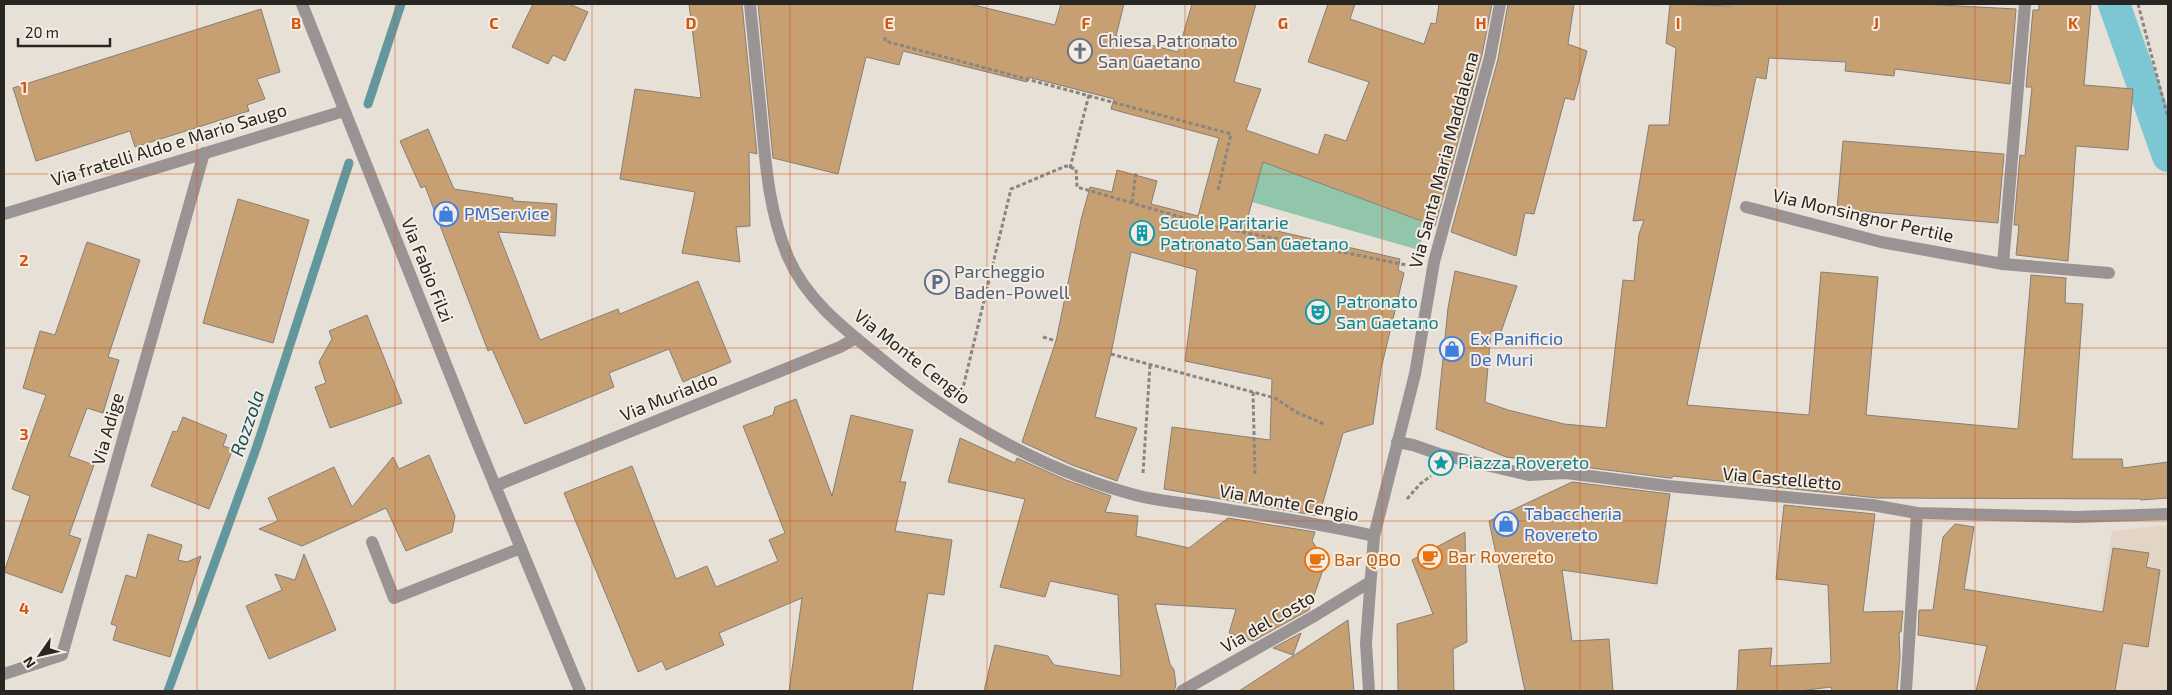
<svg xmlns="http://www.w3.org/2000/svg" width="2172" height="695" font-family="'Exo 2',sans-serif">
<rect width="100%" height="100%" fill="#e7e0d7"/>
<path fill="#e2d5c6" d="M2168,525v166h-130l5,-49 51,7 18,-118z"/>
<path fill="#91c6aa" d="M1263,162l163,61 -7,27 -167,-48z"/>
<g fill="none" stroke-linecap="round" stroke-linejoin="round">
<g stroke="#63979e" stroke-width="9">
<path d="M368,104l33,-100"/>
<path d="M168,691l89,-245 92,-283"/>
</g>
<path stroke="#7cc7d3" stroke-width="32" d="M2114,4l54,152"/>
</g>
<g fill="#c69f72" stroke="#867f77">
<path d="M533,4h36l19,8 -23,49 -12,-6 -5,9 -36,-17z"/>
<path d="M689,4h53l15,150 -8,-2 1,74 -14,1 4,35 -58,-9 13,-61 -75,-13 15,-90 66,9z"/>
<path d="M758,4h212l85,21 6,-21h63l-8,32 62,16 14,-48h64l-22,78 27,7 -15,41 72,25 7,-21 21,7 23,-59 -61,-20 20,-58h27l-5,15 74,25 7,-21 5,1 3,-20h53l-10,51 -47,171 -172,-64 -17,62 154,35 -2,11 6,3 -23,96 -8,55 -30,9 -24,83 -155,-27 8,-62 98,13 2,-61 -87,-18 12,-91 -66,-18 -20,102 -16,63 42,11 -20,53 -45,-16 -50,-23 34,-101 25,-121 9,-33 22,5 5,-22 40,11 -6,23 47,12 21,-78 -108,-29 3,-10 -86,-22 -1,5 -124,-31 -4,14 -33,-8 -28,117 -65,-16z"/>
<path d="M1508,4h66l-6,40 19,7 -13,49 -9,-2 -31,116 -9,-1 -9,43 -65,-24 47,-173z"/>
<path d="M1670,4l61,2 1,-2h190l94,5 -6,75 -115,-15 -1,7 -49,-5 1,-9 -77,-4 -3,21 -10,-2 -69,328 122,10 12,-143 57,5 -12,138 152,14 13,-154 35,3 -1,25 18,1 -11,155h50l1,9 45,-6v36l-27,2v-1l-264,-1 -204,-22 -1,2h-3l-163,-21 -70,-28 12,-121 7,-37 62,15 -16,46 -10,-1 -6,71 23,8 56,14 42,4 17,-148 11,1 5,-47 5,-14 -11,1 16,-96h20l7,-77 -10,-5z"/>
<path d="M2039,4h52l-7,81 49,4 -5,61 -52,-4 -8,115 -52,-6 3,-30h-5l6,-70 5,1 7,-69h-6l7,-77h6z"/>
<path d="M261,9l19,63 -23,7 8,20 -18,6 2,6 -114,36 -5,-16 -94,30 -23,-73z"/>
<path d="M428,129l26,60 59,9v3l44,3 -2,32 -57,-4 42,108 78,-31 2,5 78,-33 33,81 -48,20 -14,-33 -60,24 5,14 -89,37 -33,-75 -4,2 -63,-165 -4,2 -21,-47z"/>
<path d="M1843,141l161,13 -6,69 -161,-14z"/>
<path d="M238,199l71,21 -36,123 -70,-20z"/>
<path d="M87,242l53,18 -32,97 11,3 -16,53 -16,-5 -18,48 25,9 -25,70 12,4 -19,54 -58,-21 26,-76 -18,-7 34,-94 -23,-7 17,-57 15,4z"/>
<path d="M367,315l35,88 -72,25 -15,-41 11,-4 -7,-21 13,-23 -3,-8z"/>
<path d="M796,399l36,97 19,-81 62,15 -13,52h6l-11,49 57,9 -8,55 -16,-2 -16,98h-123l13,-93 -83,35 5,12 -58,25 -4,-9 -24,11 -74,-179 68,-27 44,113 31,-13 9,21 62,-26 -9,-21 16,-7 -42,-107 30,-11 2,-8z"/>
<path d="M183,417l44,18 -4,11 10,3 -24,60 -58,-23 22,-55 4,1z"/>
<path d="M960,438l55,25 2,-5 49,22 45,16 -6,16 33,4 -2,20 53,12 39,-30 87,14 -3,9 14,20 -17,49 -56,31 -24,-8 7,-24 -81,-5 15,60 4,6 2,15 -2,6h-190l11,-46 53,11 6,9 67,11 -3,-81 -68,-14 -5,16 -45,-10 25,-88 -77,-17z"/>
<path d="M429,455l26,61 -3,16 -46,19 -20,-43 -84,38 -43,-17 19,-8 -10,-23 66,-31 18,40 41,-50 6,12z"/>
<path d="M1572,482l98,12 -13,90 -95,-14 10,71 37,-2 4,52h-88l-36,-170z"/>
<path d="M1784,505l91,9 -12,98 40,-1 -2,21h-2l1,25 -3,34h-65l-1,-4 -31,4h-63l2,-41 33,-2 -2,18 61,-3 -3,-78 -52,-6z"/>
<path d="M1955,524l19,3 -10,62 139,23 10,-64 36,5 -3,14 14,3 -12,77 -25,-4 -8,48h-139l11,-45 -69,-11 1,-25h14l10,-73z"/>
<path d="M1465,532l2,110 -14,7 1,42h-56l-1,-67 36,-10 -21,-54z"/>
<path d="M148,534l34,11 -4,15 9,2 14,-6 -31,101 -57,-17 4,-14 -6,-2 15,-49 10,3z"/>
<path d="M304,554l32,76 -67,29 -23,-53 36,-16 -7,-16 20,6z"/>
<path d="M1348,620l6,71h-115l54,-35z"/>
<path d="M1301,633l-8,22 -20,-7z"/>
</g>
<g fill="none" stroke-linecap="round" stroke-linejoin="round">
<g stroke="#8a857f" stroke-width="3" stroke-dasharray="4 2.5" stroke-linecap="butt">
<path d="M2138,4l30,114"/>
<path d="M885,37v4l346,93 -13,56"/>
<path d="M1070,168l19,-73"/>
<path d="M1132,203l4,-31"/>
<path d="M1043,337l13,4"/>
<path d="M1111,354l164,44 21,14 28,12"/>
<path d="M962,392l49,-203 55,-23 10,3 1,18 131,38 203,41"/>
<path d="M1253,392l2,84"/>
<path d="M1143,473l7,-108"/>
<path d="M1407,499l13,-15 11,-8"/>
</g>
<g stroke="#999394" stroke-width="12">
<path d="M302,4l175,438 103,249"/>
<path d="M750,4c4,40 8,80 12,121 4,45 8,89 26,132 18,42 55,71 90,99 74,63 167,116 261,140 21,5 43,7 65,10 57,9 114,17 170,30"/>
<path d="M1746,207l135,35 122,22 106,9"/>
<path d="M4,214l340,-103"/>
<path d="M2003,264l22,-260"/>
<path d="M1397,442l16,3 26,9 90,21 37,-2 102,13 204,19 45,8 160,4 91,-3"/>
<path d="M495,486l345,-139 16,-9"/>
<path d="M372,542l22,56 127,-50"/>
<path d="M4,674l58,-19 142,-502"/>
<path d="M1182,691l134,-76 54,-33"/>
<path d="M1906,691l11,-178"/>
</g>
<path stroke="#999394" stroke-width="12" d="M1369,691l-3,-48 8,-107 41,-162 19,-112 56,-205 10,-53"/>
</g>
<path fill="none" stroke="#d5540e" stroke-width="1" stroke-opacity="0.55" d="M197,4v687M395,4v687M592,4v687M790,4v687M987,4v687M1185,4v687M1382,4v687M1580,4v687M1777,4v687M1975,4v687M4,174h2164M4,348h2164M4,521h2164"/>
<defs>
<symbol id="church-ring" viewBox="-11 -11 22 22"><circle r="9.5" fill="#f5ede4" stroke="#6b7280" stroke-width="1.5"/><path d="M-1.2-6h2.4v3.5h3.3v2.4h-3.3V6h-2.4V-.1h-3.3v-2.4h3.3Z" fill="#6b7280"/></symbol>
<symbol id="shop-ring" viewBox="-11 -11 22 22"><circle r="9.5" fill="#f5ede4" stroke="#3f7fe0" stroke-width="1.5"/><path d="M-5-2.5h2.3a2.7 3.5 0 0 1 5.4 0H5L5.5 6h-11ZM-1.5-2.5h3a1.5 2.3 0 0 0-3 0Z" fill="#3f7fe0"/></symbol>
<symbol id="building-ring" viewBox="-11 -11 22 22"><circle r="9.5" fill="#f5ede4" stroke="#0f9aa8" stroke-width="1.5"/><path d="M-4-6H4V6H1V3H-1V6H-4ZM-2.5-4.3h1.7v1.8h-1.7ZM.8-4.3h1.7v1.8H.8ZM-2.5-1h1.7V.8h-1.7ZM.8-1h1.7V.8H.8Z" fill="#0f9aa8"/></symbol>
<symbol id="parking-ring" viewBox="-11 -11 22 22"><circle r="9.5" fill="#f5ede4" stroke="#5c6f8a" stroke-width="1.5"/><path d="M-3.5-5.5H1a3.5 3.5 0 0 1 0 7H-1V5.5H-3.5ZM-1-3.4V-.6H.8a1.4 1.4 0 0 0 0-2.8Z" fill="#5c6f8a"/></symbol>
<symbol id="theatre-ring" viewBox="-11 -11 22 22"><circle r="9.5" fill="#f5ede4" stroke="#0f9aa8" stroke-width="1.5"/><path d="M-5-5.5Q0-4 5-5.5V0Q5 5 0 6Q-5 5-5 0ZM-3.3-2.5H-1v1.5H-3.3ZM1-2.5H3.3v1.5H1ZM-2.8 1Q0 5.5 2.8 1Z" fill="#0f9aa8"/></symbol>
<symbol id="sight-ring" viewBox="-11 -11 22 22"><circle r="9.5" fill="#f5ede4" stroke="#0f9aa8" stroke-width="1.5"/><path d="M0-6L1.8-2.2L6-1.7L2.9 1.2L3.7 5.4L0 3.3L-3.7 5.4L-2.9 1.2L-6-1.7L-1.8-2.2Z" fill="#0f9aa8"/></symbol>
<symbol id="cafe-ring" viewBox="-11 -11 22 22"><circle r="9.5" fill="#f5ede4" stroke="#e8710a" stroke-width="1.5"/><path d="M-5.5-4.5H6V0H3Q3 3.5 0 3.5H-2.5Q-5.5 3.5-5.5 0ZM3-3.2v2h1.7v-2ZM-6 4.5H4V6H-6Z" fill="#e8710a"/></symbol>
</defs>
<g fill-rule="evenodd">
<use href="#church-ring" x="1066" y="37" width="28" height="28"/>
<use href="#shop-ring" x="432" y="200" width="28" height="28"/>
<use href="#building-ring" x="1128" y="219" width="28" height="28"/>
<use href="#parking-ring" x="923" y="268" width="28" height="28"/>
<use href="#theatre-ring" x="1304" y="298" width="28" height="28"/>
<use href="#shop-ring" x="1438" y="335" width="28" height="28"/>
<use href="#sight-ring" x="1427" y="449" width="28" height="28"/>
<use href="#shop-ring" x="1492" y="510" width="28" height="28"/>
<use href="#cafe-ring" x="1416" y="543" width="28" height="28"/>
<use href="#cafe-ring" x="1303" y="546" width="28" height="28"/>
</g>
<g text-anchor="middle" stroke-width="4" stroke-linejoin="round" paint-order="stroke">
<g font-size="18" fill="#5b616d" stroke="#f5ede4" text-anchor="start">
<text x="1098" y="47">Chiesa Patronato<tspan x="1098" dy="21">San Gaetano</tspan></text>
</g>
<g font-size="18" fill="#282622" stroke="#f5ede4">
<text transform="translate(169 145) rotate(-17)" y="6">Via fratelli Aldo e Mario Saugo</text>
<text transform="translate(1444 160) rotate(-75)" y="6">Via Santa Maria Maddalena</text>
<text transform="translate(1863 216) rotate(13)" y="6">Via Monsingnor Pertile</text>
<text transform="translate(427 270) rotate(68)" y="6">Via Fabio Filzi</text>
<text transform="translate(912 357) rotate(38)" y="6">Via Monte Cengio</text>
<text transform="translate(669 397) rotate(-22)" y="6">Via Murialdo</text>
<text transform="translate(108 429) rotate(-74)" y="6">Via Adige</text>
<text transform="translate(1782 479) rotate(5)" y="6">Via Castelletto</text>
<text transform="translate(1289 503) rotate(10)" y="6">Via Monte Cengio</text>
<text transform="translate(1268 622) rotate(-30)" y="6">Via del Costo</text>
</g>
<g font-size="18" fill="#366cbe" stroke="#f5ede4" text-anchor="start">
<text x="464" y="220">PMService</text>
<text x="1470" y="345">Ex Panificio<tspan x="1470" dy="21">De Muri</tspan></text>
<text x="1524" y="520">Tabaccheria<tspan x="1524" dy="21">Rovereto</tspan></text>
</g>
<g font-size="18" fill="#0d838f" stroke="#f5ede4" text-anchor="start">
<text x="1160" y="229">Scuole Paritarie<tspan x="1160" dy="21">Patronato San Gaetano</tspan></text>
<text x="1336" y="308">Patronato<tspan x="1336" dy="21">San Gaetano</tspan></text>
<text x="1458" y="469">Piazza Rovereto</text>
</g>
<g font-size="18" fill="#4e5e75" stroke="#f5ede4" text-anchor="start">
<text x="954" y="278">Parcheggio<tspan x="954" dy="21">Baden-Powell</tspan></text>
</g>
<g font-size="18" fill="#c56008" stroke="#f5ede4" text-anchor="start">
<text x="1448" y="563">Bar Rovereto</text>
<text x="1334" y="566">Bar QBO</text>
</g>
<g font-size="19" font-style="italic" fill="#13545d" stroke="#f5ede4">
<text transform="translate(247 423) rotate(-71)" y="7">Rozzola</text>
</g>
</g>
<g font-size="16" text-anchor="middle" font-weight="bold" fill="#d5540e" stroke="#f5ede4" stroke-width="4" stroke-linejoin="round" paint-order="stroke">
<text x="296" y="29">B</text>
<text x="494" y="29">C</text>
<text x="691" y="29">D</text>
<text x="889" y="29">E</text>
<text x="1086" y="29">F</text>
<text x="1283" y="29">G</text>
<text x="1481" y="29">H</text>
<text x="1678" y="29">I</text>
<text x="1876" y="29">J</text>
<text x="2073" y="29">K</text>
<text x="24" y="93">1</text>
<text x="24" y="266">2</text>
<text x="24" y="440">3</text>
<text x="24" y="614">4</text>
</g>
<rect width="2172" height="695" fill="none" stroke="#282622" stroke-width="10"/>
<g transform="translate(40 655) rotate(236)" stroke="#f5ede4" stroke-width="4" paint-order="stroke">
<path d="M0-4L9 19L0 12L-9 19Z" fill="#282622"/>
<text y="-8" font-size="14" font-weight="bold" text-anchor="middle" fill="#282622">N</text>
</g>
<path d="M18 38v8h92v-8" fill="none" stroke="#282622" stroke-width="2.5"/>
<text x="25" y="38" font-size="15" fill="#282622" stroke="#f5ede4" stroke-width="4" paint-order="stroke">20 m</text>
</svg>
